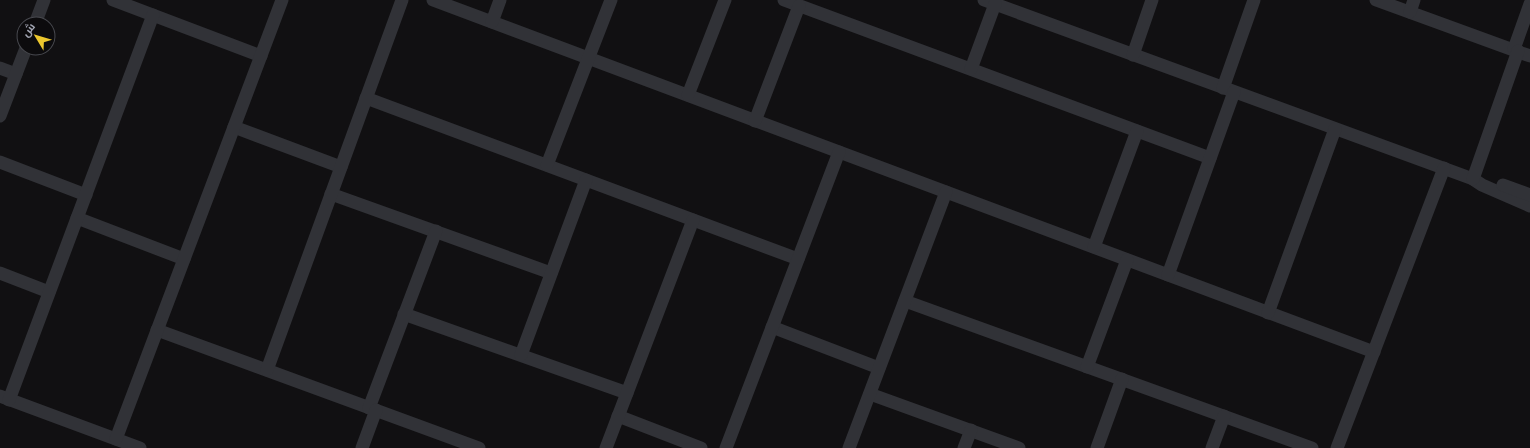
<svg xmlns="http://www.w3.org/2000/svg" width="1530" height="448" font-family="'DM Sans',Cairo,sans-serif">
<rect width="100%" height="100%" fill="#111012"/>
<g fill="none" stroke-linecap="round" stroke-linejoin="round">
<g stroke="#313237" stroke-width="13">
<path d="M113,0l148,56"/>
<path d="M433,0l941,352"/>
<path d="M784,0l426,158"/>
<path d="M984,0l489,179 9,6 48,21"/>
<path d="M1376,0l154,56"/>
<path d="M1410,12l4,-12"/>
<path d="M492,22l8,-22"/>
<path d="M35,24l9,-24"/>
<path d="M1514,49l16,-45"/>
<path d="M1133,55l19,-55"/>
<path d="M0,68l16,6"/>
<path d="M971,69l24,-65"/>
<path d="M1223,88l31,-88"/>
<path d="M688,95l37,-95"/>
<path d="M366,98l432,161"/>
<path d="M0,116l26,-68"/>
<path d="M755,121l44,-115"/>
<path d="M234,127l107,40"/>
<path d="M0,162l86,33"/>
<path d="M547,165l64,-165"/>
<path d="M1473,179l45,-128"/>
<path d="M1503,185l27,10"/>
<path d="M331,194l220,79"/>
<path d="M77,218l107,41"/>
<path d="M1094,247l43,-116"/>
<path d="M0,273l49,19"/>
<path d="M1168,275l66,-183"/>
<path d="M905,301l407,147"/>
<path d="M1268,313l67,-184"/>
<path d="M404,314l223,79"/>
<path d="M772,327l107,41"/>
<path d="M157,330l322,118"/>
<path d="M521,355l65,-175"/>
<path d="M1087,367l40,-107"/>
<path d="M267,370l135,-370"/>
<path d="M870,394l149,54"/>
<path d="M0,396l140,52"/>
<path d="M9,400l144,-385"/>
<path d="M369,408l67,-177"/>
<path d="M618,416l83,32"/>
<path d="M116,439l166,-439"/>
<path d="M362,448l14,-38"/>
<path d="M606,448l87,-228"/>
<path d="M726,448l113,-296"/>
<path d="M849,448l97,-256"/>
<path d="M964,448l7,-18"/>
<path d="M1097,448l25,-69"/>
<path d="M1212,448l12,-32"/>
<path d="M1337,448l107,-280"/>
</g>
</g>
<g transform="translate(36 36) rotate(308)"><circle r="19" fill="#0c0b0d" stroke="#48494f"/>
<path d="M0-3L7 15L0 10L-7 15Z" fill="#ecc72e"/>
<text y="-6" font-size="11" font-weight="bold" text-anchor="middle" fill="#a2a5b2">ش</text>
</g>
</svg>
